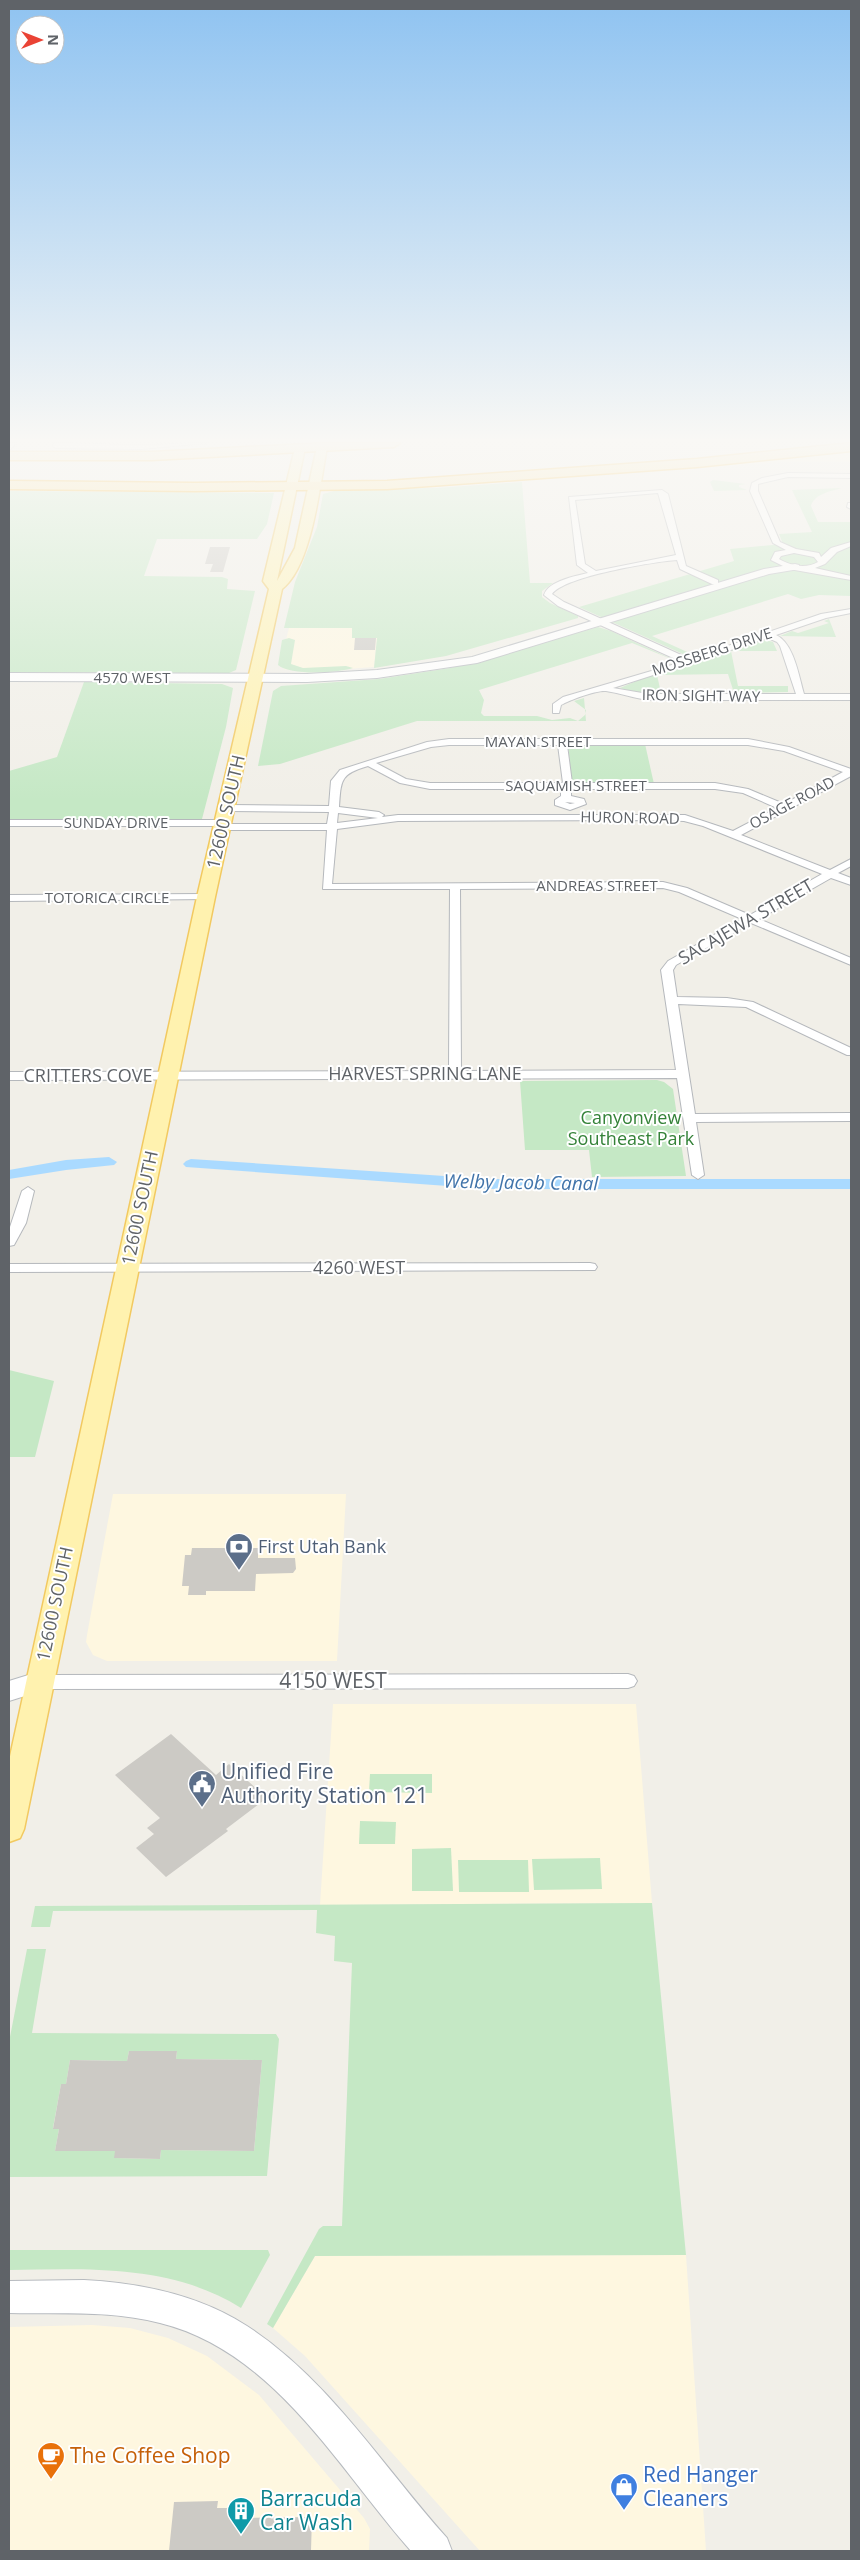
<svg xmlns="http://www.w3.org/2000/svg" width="860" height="2560" font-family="'Open Sans',sans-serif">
<rect width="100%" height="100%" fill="#f1efe8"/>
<g fill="#fef7e0">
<path d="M851,450v12h-70l-78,6 -1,-3z"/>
<path d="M289,628h89l-4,39 -66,5 -24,-3 -2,-14z"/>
<path d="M113,1494h233l-9,167h-230l-14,-6 -7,-13 1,-7z"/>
<path d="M333,1704h303l16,199 -332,2z"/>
<path d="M686,2255l20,296h-226l-175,-195 -32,-28 42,-72z"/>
<path d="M92,2325l38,3 38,10 39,18 52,39 105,123 6,11 -1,22h-360v-224z"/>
</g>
<g fill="#c5e8c5" fill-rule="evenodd">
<path d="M713,480l33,4 -7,1v2l8,3 -33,1 -4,-9z"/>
<path d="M522,482l8,101h23l-11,8v6l8,6 28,13v2l-132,38 -72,12 3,-30h-25v-10h-68l11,-46 22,-55 6,-33 18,-5 95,-1z"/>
<path d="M842,488c-11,3 -28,6 -31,18l7,16h33v74l-32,-1 -18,4 -13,-5 -136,42 44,20 -11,-1 -106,-48 155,-46 -4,-12 53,-5 -4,-10 33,-2 -20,-42z"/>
<path d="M9,491l265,2 -7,31 -10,15h-100l-13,37 78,1 6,2 -1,10 28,2 -19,79 -7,3 -220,-1z"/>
<path d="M829,619l7,18 -56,-1 12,-5 6,2 31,-10 -5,-2z"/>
<path d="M598,627l13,4 65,30 -44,-18 -153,47 5,10 -3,13 3,3h53l15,4 18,-2 8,3 7,-6 1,-5 -12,-9 10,-3 2,23h-169l-137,43 -22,2 15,-75 8,-5 98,-7 71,-11z"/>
<path d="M289,638l6,2 -4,24 12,4 43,-2 7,2c-16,5 -62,8 -75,-3l4,-25z"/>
<path d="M766,640l7,2 4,9h-46l7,35h50v6l-54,1 -6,-19 -71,1 4,18 -27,-1 -14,-4 33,-14z"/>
<path d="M84,682l138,2 11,4 -7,39 -24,92h-193v-48l48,-14z"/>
<path d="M574,744h71l9,40h-75l-7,-2 -4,-36z"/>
<path d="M657,1080l7,2 9,7 13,87 -94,1 -3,-27h-64l-5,-69z"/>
<path d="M9,1370l45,11 -19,76h-26z"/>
<path d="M370,1774h62v19l-63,-1z"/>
<path d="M360,1821l36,1 -1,22h-36z"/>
<path d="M451,1848l2,43h-41v-42z"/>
<path d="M600,1858l2,31 -68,1 -2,-31z"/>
<path d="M458,1860h70l1,32h-70z"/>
<path d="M652,1903l34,352 -371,1 -42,72 -6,-4 52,-95 4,-3h19l10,-263 -18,-2 1,-25 -19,-3 1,-23 -264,1 -3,16h-19l4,-21z"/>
<path d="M27,1949h19l-14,84 244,1 3,5 -12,137 -258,1v-135zM129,2051h48l-1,8 86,1 -8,91 -93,-1 -1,9 -45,-1v-7h-60l4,-22 -6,-1 8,-44h5l4,-24 57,1z"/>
<path d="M9,2250h259l2,5 -29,53c-70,-44 -153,-39 -232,-38z"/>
</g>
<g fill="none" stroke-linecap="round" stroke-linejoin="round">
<g fill="#aadaff" fill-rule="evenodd">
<path d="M109,1157l8,5 -3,3 -48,5 -57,9v-9l57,-10z"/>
<path d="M191,1159l298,20h362v10h-362l-303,-22 -3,-3 3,-3z"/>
</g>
</g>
<g fill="#cccac5">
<path d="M210,547h20l-7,25h-13l3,-8h-8z"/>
<path d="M355,638h21l-1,12h-21z"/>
<path d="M192,1548h66v10h37l1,11 -3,4 -37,1 -1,17h-49v4h-18l1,-9h-7l3,-31h6z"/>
<path d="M171,1734l45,41 13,-11 38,34 -41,31 2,2 -62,46 -30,-29 18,-14 -7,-6 13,-10 -45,-43z"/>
<path d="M129,2051h48l-1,8 86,1 -8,91 -93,-1 -1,9 -46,-1 1,-7h-60l4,-22h-6l8,-45h5l4,-24 57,1z"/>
<path d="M218,2501l-1,7h14v10l81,-1 -1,34h-142l5,-49z"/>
</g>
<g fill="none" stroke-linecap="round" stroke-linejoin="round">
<defs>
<g id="street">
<path d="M10,443h6l-7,8z"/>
<path d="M54,443l87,2 65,-2 -65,6 -85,-1 -3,-2z"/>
<path d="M788,473l63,1v4l-63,-1 -30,7v7l22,51 16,7 23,4 2,4 10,-9 20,-6v4l-14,6 -12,12 -10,4 36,8v4l-62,-11 -18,-9 4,-8 11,-2 -13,-7 -23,-52 2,-8 10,-5zM794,553l20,4 4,5c-12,7 -27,4 -39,-3l2,-3z"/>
<path d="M662,490l6,4 18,72 32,14v4h-6l-32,-15 -3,-9c-24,2 -112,16 -125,34l12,8 126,57 131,-45 30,-5v4l-25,5 -50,17c18,8 23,42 28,59h47v6h-203c-15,-2 -28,-7 -42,-9 -10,-1 -36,9 -45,14l-2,8h-6v-9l10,-7 119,-35 -124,-56 -14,-11c4,-14 32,-19 44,-22l-11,-8 -8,-68zM658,493l18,62 -80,16 -11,-7 -10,-64zM768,638l9,4 3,4 16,48h-148l-35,-6z"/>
<path d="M848,503h3v6l-4,-2z"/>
<path d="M449,739h299l41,8 62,22v7l-110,59 89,35 21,-11v7l-13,7 13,5v7l-20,-7 -72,41 92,39v7l-100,-42 -75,42 -3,5 4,27 50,1 26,4 98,46v7h-4l-101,-48 -68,-3 17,110 156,-1v8l-155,1 8,53 -6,4 -6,-4 -15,-97 -668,2v-8l440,-1 1,-182h-127l4,-59h-104l-3,-1 -1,-3h-210v-6h215l3,1 1,3h99l2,-12 -101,-1 -5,-3 5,-3 101,1 2,-25 9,-11 87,-28zM449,745h109l5,38h-133l-24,-4 -30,-16 55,-16zM567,745h181l36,6 59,21 -59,32 -36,-15 -33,-6h-143zM368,766l32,17 30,6h131v7l-6,4v5l15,5 16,-6 -2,-5 -13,-3v-7h144l28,4 34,15 -44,23 -48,-16h-287l-16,2 2,-2 -5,-3 -40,-5c2,-27 1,-33 29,-41zM565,802l10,1 -5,1zM338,813l40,5 -41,5zM661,820l23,1 19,5 119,48 -72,41 -63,-27 -24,-6 -331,2 5,-55 61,-8zM663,888l16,4 63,27 -74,42 -7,9 15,100 -215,1 -1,-182z"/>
<path d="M206,894l4,1v4l-201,2v-6z"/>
<path d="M28,1187l6,4 -8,32 -12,22 -5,1v-16l13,-39z"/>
<path d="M590,1263l5,1 2,3 -2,3 -586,2v-8z"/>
<path d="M628,1674l6,2 3,5 -3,5 -6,2 -590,1 -6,-2 -3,-5 3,-5 6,-2z"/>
</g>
<g id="secondary">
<path d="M795,564l4,1v4l-30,5 -292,89 -100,15 -70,4 -298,-1v-8l298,1 70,-4 95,-13 292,-88z"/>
<path d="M38,1672l9,3 4,7 -4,7 -38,12v-20z"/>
<path d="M84,2280c57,3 115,15 163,46 82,53 136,141 200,212l5,13h-41c-73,-83 -137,-200 -251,-228 -50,-13 -101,-9 -151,-10v-32z"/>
</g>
<path id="primary" d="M322,444l5,3c-7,37 -15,119 -45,142l-67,308 -191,932 -4,9 -11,4v-81l188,-864 72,-308 -6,-8 32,-133 5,-3 5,3 -28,133 18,-33 22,-101z"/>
<g id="highway">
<path d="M326,443h74l-6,4 -242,13h-143v-8h143z"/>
<path d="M851,443v8l-154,16 -310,22 -193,2 -185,-2v-8l185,2 193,-2 310,-22z"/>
</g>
</defs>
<use href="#street" stroke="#b5b8bc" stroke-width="2"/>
<use href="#secondary" stroke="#b6babf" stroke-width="2"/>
<use href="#primary" stroke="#f2c960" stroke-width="3"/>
<use href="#highway" stroke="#f9ab00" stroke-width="3"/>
<use href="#street" fill="#fff" fill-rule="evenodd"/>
<use href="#secondary" fill="#fff" fill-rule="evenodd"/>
<use href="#primary" fill="#fff2af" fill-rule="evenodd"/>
<use href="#highway" fill="#fde293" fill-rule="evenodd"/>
</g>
<linearGradient id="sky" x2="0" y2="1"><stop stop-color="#8fc3f1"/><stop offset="0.55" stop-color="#f9f8f5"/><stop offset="1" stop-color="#f9f8f5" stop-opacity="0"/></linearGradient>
<rect width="860" height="801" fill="url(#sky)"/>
<defs>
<symbol id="bank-pin" viewBox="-11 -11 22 30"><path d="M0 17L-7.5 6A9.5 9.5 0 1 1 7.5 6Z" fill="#5c6f8a" stroke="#fff"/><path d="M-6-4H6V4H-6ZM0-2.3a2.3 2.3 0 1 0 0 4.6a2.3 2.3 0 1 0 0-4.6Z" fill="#fff"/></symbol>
<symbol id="civic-pin" viewBox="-11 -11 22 30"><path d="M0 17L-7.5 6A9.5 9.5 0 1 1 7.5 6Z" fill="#5c6f8a" stroke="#fff"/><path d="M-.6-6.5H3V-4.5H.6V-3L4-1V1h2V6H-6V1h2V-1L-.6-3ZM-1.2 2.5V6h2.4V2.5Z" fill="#fff"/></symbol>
<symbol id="cafe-pin" viewBox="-11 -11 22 30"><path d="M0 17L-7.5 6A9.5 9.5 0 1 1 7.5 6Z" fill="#e8710a" stroke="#fff"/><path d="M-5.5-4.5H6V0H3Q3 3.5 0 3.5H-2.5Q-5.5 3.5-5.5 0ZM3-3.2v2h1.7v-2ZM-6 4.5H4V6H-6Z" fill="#fff"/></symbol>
<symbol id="shop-pin" viewBox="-11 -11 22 30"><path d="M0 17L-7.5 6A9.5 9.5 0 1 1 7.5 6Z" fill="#3f7fe0" stroke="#fff"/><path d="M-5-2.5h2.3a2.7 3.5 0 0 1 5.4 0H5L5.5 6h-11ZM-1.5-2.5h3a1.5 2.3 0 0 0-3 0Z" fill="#fff"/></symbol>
<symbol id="building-pin" viewBox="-11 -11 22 30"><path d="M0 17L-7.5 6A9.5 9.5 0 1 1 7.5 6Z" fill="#0f9aa8" stroke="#fff"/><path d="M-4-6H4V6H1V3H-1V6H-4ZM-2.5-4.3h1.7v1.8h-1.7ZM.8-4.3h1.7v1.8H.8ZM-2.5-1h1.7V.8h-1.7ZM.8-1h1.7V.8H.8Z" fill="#fff"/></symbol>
</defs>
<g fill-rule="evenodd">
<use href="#bank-pin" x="223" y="1531" width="32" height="43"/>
<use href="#civic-pin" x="186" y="1768" width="32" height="43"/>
<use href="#cafe-pin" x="35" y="2440" width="32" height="43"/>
<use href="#shop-pin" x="608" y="2471" width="32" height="43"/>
<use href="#building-pin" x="225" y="2495" width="32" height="43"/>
</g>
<g text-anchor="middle" stroke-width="4" stroke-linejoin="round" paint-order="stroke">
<g font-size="15" fill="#5f6368" stroke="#fff">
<text transform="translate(712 652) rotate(-18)" y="5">MOSSBERG DRIVE</text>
<text x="132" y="683">4570 WEST</text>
<text transform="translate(701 696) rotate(1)" y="5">IRON SIGHT WAY</text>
<text x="538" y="747">MAYAN STREET</text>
<text x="576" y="791">SAQUAMISH STREET</text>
<text transform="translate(792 803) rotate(-28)" y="5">OSAGE ROAD</text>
<text transform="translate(630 818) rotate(1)" y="5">HURON ROAD</text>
<text x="116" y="828">SUNDAY DRIVE</text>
<text x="597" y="891">ANDREAS STREET</text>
<text x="107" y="903">TOTORICA CIRCLE</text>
</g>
<g font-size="18" fill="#5f6368" stroke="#fff">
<text transform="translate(226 812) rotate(-77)" y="6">12600 SOUTH</text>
<text transform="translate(746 922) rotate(-30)" y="6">SACAJEWA STREET</text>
<text x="425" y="1080">HARVEST SPRING LANE</text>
<text x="88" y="1082">CRITTERS COVE</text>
<text transform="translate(140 1208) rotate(-78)" y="6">12600 SOUTH</text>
<text x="359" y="1274">4260 WEST</text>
<text transform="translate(55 1604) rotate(-78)" y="6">12600 SOUTH</text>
</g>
<g font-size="18" fill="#348238" stroke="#fff">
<text x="631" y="1124">Canyonview<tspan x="631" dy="21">Southeast Park</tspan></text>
</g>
<g font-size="18" fill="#4e5e75" stroke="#fff" text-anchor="start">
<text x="258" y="1553">First Utah Bank</text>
</g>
<g font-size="19" font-style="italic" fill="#4174aa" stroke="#fff">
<text transform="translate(521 1182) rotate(1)" y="7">Welby Jacob Canal</text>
</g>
<g font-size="21" fill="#5f6368" stroke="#fff">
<text x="333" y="1688">4150 WEST</text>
</g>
<g font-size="21" fill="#4e5e75" stroke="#fff" text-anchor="start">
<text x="221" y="1779">Unified Fire<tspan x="221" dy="24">Authority Station 121</tspan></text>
</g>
<g font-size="21" fill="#c56008" stroke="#fff" text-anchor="start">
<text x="70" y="2463">The Coffee Shop</text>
</g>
<g font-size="21" fill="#366cbe" stroke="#fff" text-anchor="start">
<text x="643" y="2482">Red Hanger<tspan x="643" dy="24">Cleaners</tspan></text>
</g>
<g font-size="21" fill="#0d838f" stroke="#fff" text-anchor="start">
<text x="260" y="2506">Barracuda<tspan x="260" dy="24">Car Wash</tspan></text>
</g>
</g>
<rect width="860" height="2560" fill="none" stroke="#5f6368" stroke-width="20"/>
<g transform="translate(40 40) rotate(90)"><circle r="24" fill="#ffffff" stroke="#bfc1c3"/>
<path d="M0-4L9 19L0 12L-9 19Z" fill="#ea4335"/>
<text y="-8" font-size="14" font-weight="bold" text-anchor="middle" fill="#5f6368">N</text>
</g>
</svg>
